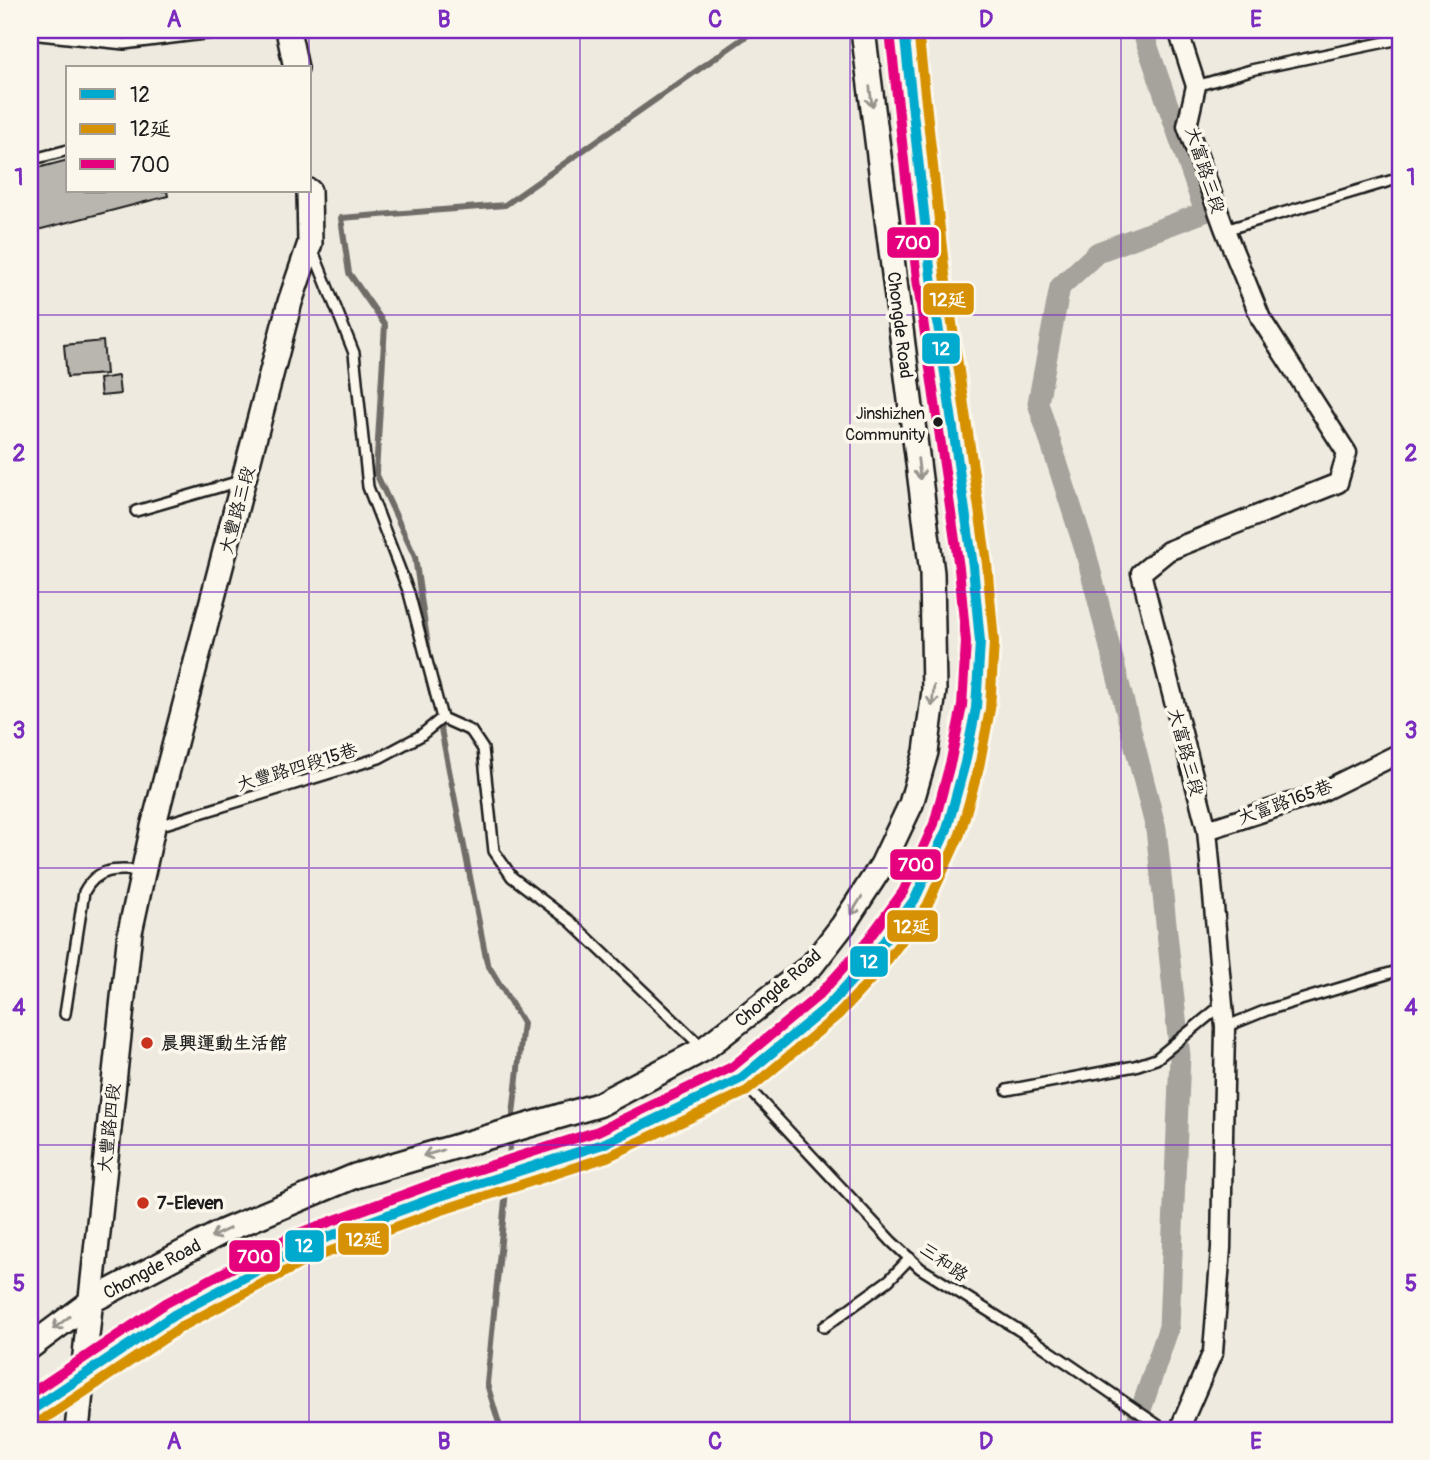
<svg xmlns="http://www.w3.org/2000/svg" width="1430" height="1460" font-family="Pangolin,'LXGW WenKai TC',sans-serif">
<rect width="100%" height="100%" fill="#eeeadf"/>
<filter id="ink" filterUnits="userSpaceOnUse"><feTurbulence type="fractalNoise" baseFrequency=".0143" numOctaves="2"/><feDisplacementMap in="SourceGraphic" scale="14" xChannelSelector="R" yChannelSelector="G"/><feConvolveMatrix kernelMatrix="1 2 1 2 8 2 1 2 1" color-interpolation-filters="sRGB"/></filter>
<g filter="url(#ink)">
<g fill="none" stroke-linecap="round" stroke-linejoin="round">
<g stroke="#6f6d69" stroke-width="6">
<path d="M429,653l-14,-96 -39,-84 9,-148 -36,-52 -8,-55 164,-13 250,-175"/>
<path d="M439,719l48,244 36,60 -11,101"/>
<path d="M508,1169l3,-34"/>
<path d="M501,1430l-14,-46 20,-204"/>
</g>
<path stroke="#a6a39d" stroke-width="21" d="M1134,1430l35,-103 11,-271 -24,-227 -70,-276 -48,-150 22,-116 38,-35 107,-40 -63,-182"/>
</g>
<g fill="#b9b6af" stroke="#1c1c1c" stroke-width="2">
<path d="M68,160v31h99l1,5 -138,36v-62z"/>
<path d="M103,341l3,33 -39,3 -3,-32z"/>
<path d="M118,376l2,18 -19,2 -2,-17z"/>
</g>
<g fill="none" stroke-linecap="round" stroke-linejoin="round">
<defs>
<g id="service">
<path d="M30,34l94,10 112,-14"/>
<path d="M1196,86l55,-16 149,-31"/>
<path d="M30,160l38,-10"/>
<path d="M1225,230l175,-52"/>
<path d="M313,251l41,102 14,134 41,106 33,125"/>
<path d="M136,511l104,-30"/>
<path d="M442,718l29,13 12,18 11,102 18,26 59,45 133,127"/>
<path d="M155,827l224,-69 41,-22 22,-18"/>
<path d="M65,1014l19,-122c13,-25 33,-23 58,-21"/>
<path d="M1225,1027l42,-17 130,-39"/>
<path d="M741,1080l151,162 28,26 105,66 140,96"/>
<path d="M1007,1090l128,-24 21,-7 67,-55"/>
<path d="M824,1327l65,-47 21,-22"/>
</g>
<g id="minor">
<path d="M1178,30l18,56 -9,40 38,104 36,89 86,134 -9,30 -170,68 -27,22 66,257 18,197 -4,221 -8,104 -34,78"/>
<path d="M1207,830l108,-35 85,-42"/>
</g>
<g id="tertiary">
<path d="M288,30l8,38"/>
<path d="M30,1347l63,-47 131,-69 131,-55 243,-71 106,-56 108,-84 31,-40 39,-60 29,-61 15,-52 8,-61 -2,-118 -69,-543"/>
<path d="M30,1411l144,-96 127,-68 133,-49 169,-54 137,-65 88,-73 44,-48 43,-59 32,-70 18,-66 11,-55 4,-66 -7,-76 -42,-289 -27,-247"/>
<path d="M77,1430l53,-498 23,-105 137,-525 20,-59 -1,-52"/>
</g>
</defs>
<use href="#service" stroke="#1c1c1c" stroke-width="14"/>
<use href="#minor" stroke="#1c1c1c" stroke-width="23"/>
<use href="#tertiary" stroke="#1c1c1c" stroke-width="28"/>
<use href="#service" stroke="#fbf7ec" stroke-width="9"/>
<use href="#minor" stroke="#fbf7ec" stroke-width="18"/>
<use href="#tertiary" stroke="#fbf7ec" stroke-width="23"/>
<defs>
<path id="bus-1" d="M30,1411l144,-96 127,-68 133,-49 169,-54 137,-65 88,-73 44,-48 43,-59 32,-70 18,-66 11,-55 4,-66 -7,-76 -42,-289 -27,-247"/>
<path id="bus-2" d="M38,1423l143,-96 126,-67 132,-49 168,-54 140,-66 91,-76 45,-49 44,-60 33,-72 19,-67 11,-58 4,-67 -7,-78 -42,-289 -27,-245"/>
<path id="bus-3" d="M30,1394l136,-91 128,-68 136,-50 168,-54 134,-64 86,-71 43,-47 42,-57 31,-68 17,-64 11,-54 4,-64 -7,-74 -42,-289 -27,-247"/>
</defs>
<use href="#bus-1" stroke="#fbf7ec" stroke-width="16"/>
<use href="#bus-2" stroke="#fbf7ec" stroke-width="16"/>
<use href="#bus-3" stroke="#fbf7ec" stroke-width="16"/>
<use href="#bus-1" stroke="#00a9ce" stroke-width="10"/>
<use href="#bus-2" stroke="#d69104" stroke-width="10"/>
<use href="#bus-3" stroke="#e5007d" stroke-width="10"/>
</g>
<defs><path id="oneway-shaft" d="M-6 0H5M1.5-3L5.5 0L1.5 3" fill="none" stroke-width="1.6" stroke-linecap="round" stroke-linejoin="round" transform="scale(1.75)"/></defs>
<g stroke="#97948e">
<use href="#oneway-shaft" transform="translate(871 97) rotate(83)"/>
<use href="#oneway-shaft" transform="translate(919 469) rotate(83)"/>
<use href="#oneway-shaft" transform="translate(933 696) rotate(95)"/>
<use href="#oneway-shaft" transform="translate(856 906) rotate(122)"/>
<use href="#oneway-shaft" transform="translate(433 1153) rotate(164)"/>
<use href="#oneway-shaft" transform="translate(220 1233) rotate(154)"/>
<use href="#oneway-shaft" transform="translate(61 1323) rotate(142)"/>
</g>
</g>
<path fill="none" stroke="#7b2cbf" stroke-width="2" stroke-opacity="0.55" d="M309,30v38M580,30v1400M850,30v1400M1121,30v1400M309,191v1239M30,315h1370M30,592h1370M30,868h1370M30,1145h1370"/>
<circle fill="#1c1c1c" stroke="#fbf7ec" stroke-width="2.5" cx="938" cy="422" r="6"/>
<g fill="#c8321e" stroke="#fbf7ec" stroke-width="2.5">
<circle cx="147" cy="1043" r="7"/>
<circle cx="143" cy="1203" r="7"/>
</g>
<g text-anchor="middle" stroke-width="7" stroke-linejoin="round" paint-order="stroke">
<g font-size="16" fill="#1c1c1c" stroke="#fbf7ec" text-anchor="end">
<text x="925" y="419">Jinshizhen<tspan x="925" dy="21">Community</tspan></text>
</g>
<g font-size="18" fill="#1c1c1c" stroke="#fbf7ec">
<text transform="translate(1205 170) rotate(72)" y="6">大富路三段</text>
<text transform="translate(900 325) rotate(83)" y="6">Chongde Road</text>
<text transform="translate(237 510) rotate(-75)" y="6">大豐路三段</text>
<text transform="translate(1186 752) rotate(75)" y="6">大富路三段</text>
<text transform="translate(297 767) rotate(-17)" y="6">大豐路四段15巷</text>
<text transform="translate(1285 802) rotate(-20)" y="6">大富路165巷</text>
<text transform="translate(778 988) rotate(-41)" y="6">Chongde Road</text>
<text transform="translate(109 1128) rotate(-84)" y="6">大豐路四段</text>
<text transform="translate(944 1262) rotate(35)" y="6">三和路</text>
<text transform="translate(152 1269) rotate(-28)" y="6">Chongde Road</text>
</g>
<g font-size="18" font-weight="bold" fill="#1c1c1c" stroke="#fbf7ec" text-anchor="start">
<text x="161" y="1049">晨興運動生活館</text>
<text x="157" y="1209">7-Eleven</text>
</g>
</g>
<g stroke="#fbf7ec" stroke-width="2.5">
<rect x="886" y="226" width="54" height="33" rx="7" fill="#e5007d"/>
<rect x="922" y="282" width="53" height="34" rx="7" fill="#d69104"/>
<rect x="921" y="332" width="40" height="33" rx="7" fill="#00a9ce"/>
<rect x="889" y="848" width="53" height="33" rx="7" fill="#e5007d"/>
<rect x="886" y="909" width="53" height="34" rx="7" fill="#d69104"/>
<rect x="849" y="945" width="40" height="33" rx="7" fill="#00a9ce"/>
<rect x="337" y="1222" width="53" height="34" rx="7" fill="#d69104"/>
<rect x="284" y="1229" width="41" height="34" rx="7" fill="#00a9ce"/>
<rect x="228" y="1239" width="53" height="34" rx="7" fill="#e5007d"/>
</g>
<g font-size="19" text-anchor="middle" font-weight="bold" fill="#fff">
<text x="913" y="249">700</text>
<text x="948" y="306">12延</text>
<text x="941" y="355">12</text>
<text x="916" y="871">700</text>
<text x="912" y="933">12延</text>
<text x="869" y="968">12</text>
<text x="364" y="1246">12延</text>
<text x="304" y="1252">12</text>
<text x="255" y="1263">700</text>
</g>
<rect width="1430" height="1460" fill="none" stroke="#fbf7ec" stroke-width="77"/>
<rect x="66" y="66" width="245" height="126" fill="#fbf7ec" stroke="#a29f99" stroke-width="2"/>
<rect x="80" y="89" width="35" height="10" fill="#00a9ce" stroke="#a29f99" stroke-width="2"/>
<text x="130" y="102" font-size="21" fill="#1c1c1c">12</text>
<rect x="80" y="124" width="35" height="10" fill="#d69104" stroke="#a29f99" stroke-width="2"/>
<text x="130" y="136" font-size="21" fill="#1c1c1c">12延</text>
<rect x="80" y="159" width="35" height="10" fill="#e5007d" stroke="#a29f99" stroke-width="2"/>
<text x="130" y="172" font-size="21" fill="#1c1c1c">700</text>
<rect x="38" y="38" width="1354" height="1384" fill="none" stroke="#7b2cbf" stroke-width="2.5"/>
<g font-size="23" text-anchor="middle" font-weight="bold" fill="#7b2cbf">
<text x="174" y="27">A</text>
<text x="444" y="27">B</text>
<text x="715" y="27">C</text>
<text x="986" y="27">D</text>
<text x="1256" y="27">E</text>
<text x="19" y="185">1</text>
<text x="1411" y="185">1</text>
<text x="19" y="461">2</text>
<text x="1411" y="461">2</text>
<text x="19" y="738">3</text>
<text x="1411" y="738">3</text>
<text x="19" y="1015">4</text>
<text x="1411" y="1015">4</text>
<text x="19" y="1291">5</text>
<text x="1411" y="1291">5</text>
<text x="174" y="1449">A</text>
<text x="444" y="1449">B</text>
<text x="715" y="1449">C</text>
<text x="986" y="1449">D</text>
<text x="1256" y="1449">E</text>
</g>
</svg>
